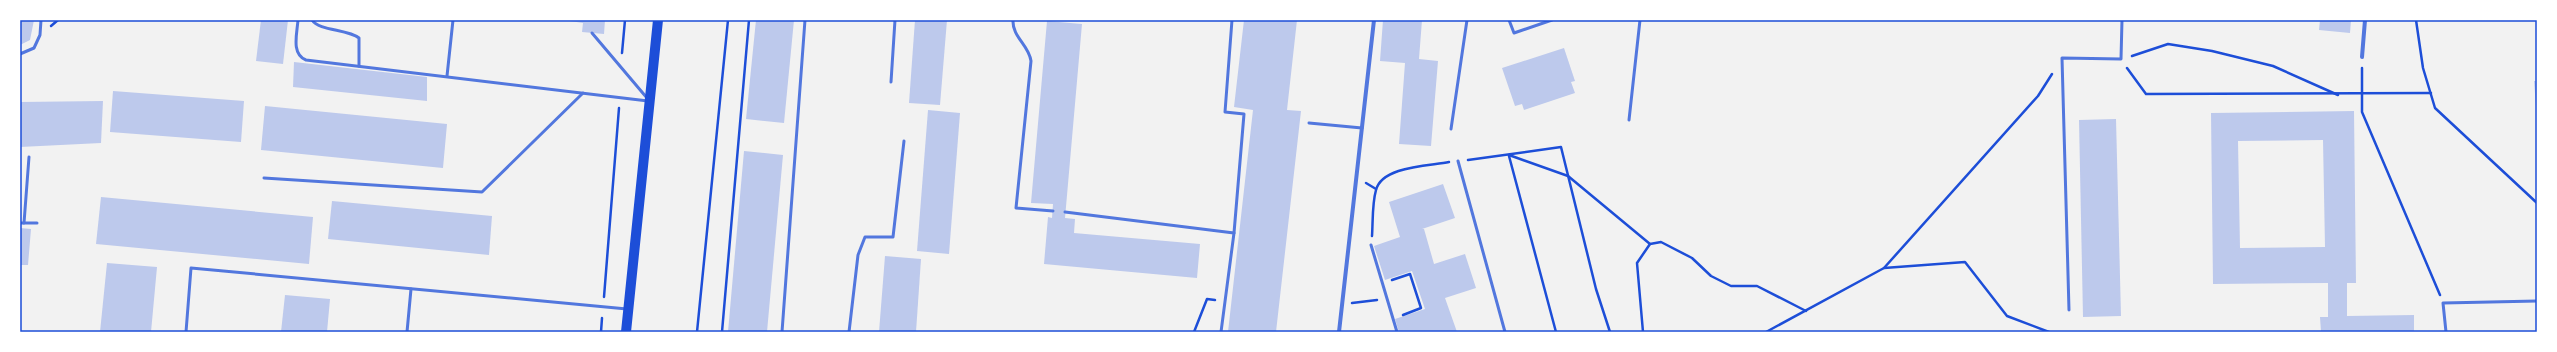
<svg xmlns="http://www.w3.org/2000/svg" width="2557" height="352" font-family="'Work Sans',sans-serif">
<rect width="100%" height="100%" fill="#f2f2f2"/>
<g fill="#bdc9ec" fill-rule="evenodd">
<path d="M20,20h14l-4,20 -10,5z"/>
<path d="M261,20h27l-5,44 -27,-3z"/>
<path d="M563,20h42l-1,14 -22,-2 1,-9z"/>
<path d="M756,20h38l-10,103 -38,-4z"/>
<path d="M915,20h32l-7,85 -31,-2z"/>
<path d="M1244,20h53l-10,90 14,1 -25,221h-48l25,-222 -19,-3z"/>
<path d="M1383,20h39l-3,39 19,2 -7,85 -32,-2 6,-81 -25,-2z"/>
<path d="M2320,20h31l-1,13 -31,-3z"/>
<path d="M1047,21l35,3 -17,194 10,1 -1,14 126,11 -3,34 -153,-14 4,-47 4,1 1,-14 -22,-1z"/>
<path d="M1564,48l11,33 -4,1 4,11 -51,17 -2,-6 -7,2 -13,-38z"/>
<path d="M294,62l133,15v24l-134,-14z"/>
<path d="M2534,81h3v25h-1z"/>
<path d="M113,91l131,10 -3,41 -131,-10z"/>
<path d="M103,101l-2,42 -81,4v-45z"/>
<path d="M265,106l182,18 -4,44 -182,-18z"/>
<path d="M928,110l32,3 -11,141 -32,-3z"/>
<path d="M2354,111l2,172h-9v33l67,-1v17h-93l-1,-15h8v-34l-115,1 -2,-171zM2323,140l2,107 -85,1 -2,-107z"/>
<path d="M2116,119l5,197 -38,1 -4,-197z"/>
<path d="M744,151l39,4 -16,177h-39z"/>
<path d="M1443,184l12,34 -33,11h2l10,35 31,-10 11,34 -31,10 12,34h-58l-4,-13 30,-10 -13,-38 -27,9 -11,-34 26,-9 -11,-35z"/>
<path d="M101,197l212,20 -4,47 -213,-20z"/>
<path d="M332,201l160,15 -3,39 -161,-16z"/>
<path d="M20,228l11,1 -3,36h-8z"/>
<path d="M885,256l36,3 -5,73h-37z"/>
<path d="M107,263l50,4 -6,65h-51z"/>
<path d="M285,295l45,4 -3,33h-46z"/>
</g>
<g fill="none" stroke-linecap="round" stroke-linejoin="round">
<g stroke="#1d4ed8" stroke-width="2.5">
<path d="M2416,20l7,48 12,40 102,95"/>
<path d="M51,26l7,-6"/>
<path d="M622,53l3,-33"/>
<path d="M2132,56l36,-12 44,7 61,15 65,29"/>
<path d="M2127,68l19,26 285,-1"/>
<path d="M2362,68v44l78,183"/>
<path d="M1509,155l59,21 82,68 11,-2 31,16 19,18 20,10h26l49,25"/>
<path d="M1509,156l47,176"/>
<path d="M1468,160l93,-13 35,142 14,43"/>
<path d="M1366,183l10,6"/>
<path d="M1372,236c1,-15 0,-32 4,-46 6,-24 53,-24 73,-28"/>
<path d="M1884,268l154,-172 14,-22"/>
<path d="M1392,280l18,-6 11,34 -18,7"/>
<path d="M604,297l15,-189"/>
<path d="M1352,303l25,-3"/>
<path d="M601,332l1,-14"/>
<path d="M697,332l31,-312"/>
<path d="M722,332l27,-312"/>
<path d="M1194,332l13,-33 8,1"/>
<path d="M1643,332l-6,-69 13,-19"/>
<path d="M1766,332l118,-64 81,-6 42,54 42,16"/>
</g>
<g stroke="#5277de" stroke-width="3">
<path d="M298,20c-1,14 -7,34 8,40l342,41"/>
<path d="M312,20c7,11 36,9 47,18v28"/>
<path d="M1013,20c-1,17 16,25 18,41l-15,147 37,3"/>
<path d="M1509,20l5,13 38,-13"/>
<path d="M592,33l55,65"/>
<path d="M20,54l14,-6 6,-13 1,-15"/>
<path d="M447,76l6,-56"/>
<path d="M891,82l4,-62"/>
<path d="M1629,120l11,-100"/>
<path d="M1309,123l53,5"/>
<path d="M1451,129l16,-109"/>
<path d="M1458,161l47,171"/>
<path d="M264,178l218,14 101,-99"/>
<path d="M1065,212l169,21"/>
<path d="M20,223h17"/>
<path d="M24,223l5,-66"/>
<path d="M1371,245l26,87"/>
<path d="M2069,310l-7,-252 59,1 1,-39"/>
<path d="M186,332l5,-64 436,41"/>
<path d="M407,332l4,-43"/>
<path d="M782,332l23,-312"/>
<path d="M849,332l9,-77 7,-18h28l11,-96"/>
<path d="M1221,332l13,-99 10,-119 -19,-2 7,-92"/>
<path d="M2446,332l-3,-29 94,-2"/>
</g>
<g stroke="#5277de" stroke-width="4">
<path d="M2362,57l3,-37"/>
<path d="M1339,332l35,-312"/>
</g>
<path stroke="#1d4ed8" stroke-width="10" d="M626,332l32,-312"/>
</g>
<rect width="2557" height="352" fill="none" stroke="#ffffff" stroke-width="42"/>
<rect x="21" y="21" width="2515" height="310" fill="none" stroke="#1d4ed8" stroke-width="1.5"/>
</svg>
